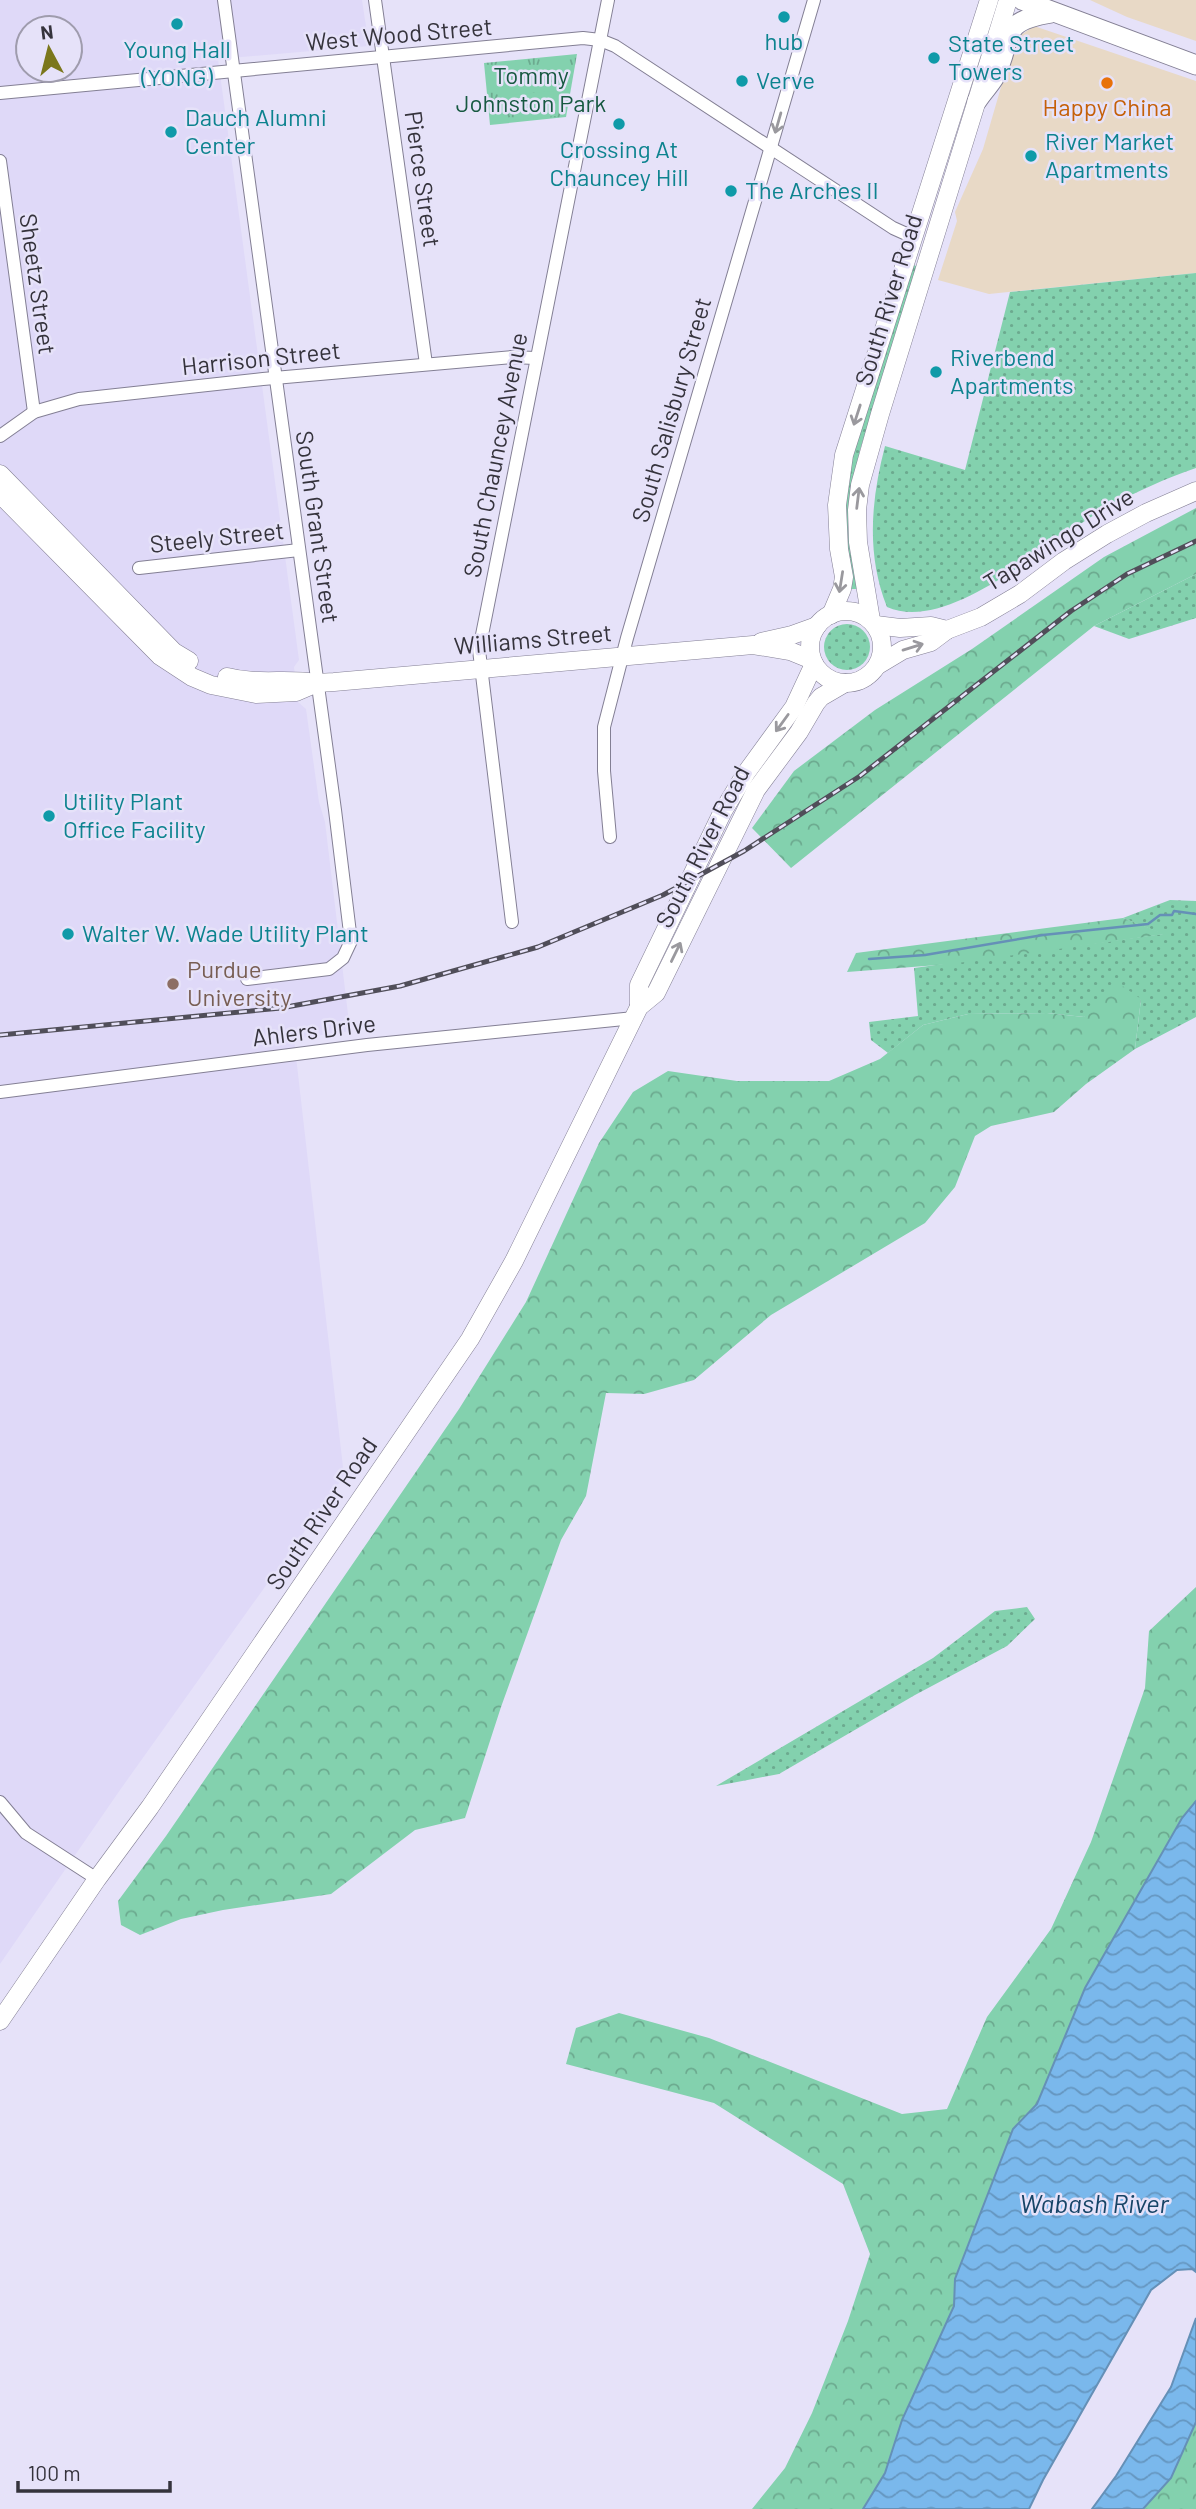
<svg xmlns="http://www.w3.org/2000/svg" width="1196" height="2509" font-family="Barlow,sans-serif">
<defs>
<pattern id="grass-dots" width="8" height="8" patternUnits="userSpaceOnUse" patternTransform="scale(1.75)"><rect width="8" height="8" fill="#83d1ae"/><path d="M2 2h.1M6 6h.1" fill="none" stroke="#6caa8f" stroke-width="1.8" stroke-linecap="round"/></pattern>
<pattern id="forest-crowns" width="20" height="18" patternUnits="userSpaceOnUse" patternTransform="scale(1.75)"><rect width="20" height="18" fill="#83d1ae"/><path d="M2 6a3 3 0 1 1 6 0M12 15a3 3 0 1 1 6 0" fill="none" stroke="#6caa8f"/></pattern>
<pattern id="park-tufts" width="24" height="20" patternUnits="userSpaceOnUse" patternTransform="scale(1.75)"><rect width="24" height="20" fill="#83d1ae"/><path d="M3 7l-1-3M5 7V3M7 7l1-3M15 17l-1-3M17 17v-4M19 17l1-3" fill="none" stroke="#6caa8f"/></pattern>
<pattern id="water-waves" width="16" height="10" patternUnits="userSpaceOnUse" patternTransform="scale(1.75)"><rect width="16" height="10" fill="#7ab8ec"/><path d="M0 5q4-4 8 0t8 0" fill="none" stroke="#6596c0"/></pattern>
</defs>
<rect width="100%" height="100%" fill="#e6e2f9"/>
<g fill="#e8d9c6">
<path d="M1090,0h106v41l-69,-24z"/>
<path d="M1034,26l162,55v192l-207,21 -51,-14 19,-59 -2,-9 28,-63 32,-110z"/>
</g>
<path fill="#dfd9f8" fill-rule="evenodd" d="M0,0h362l7,46 -151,13 81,601 -5,7 4,35 8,7 13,93 6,20 25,209 -56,8 50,437 -224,314 -120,174zM28,28h42v42h-42z"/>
<g fill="url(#grass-dots)">
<path d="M912,264l6,3 -58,183 -5,26 3,113h-7l-6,-38v-55l8,-44z"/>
<path d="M1196,273v195c-30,10 -60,24 -88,39 -55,29 -157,128 -221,100 -21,-53 -16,-107 -2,-161l80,24 45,-178z"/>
<path d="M1196,574v44l-67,21 -35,-13z"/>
<circle cx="847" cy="647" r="23"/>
<path d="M1170,900l26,1v116l-61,32 6,-50 -57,18 -37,-4 -79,1 -45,11 -35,28 -17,-13 -2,-18 49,-6 -4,-48 249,-34 -40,-16z"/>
<path d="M1027,1607l8,12 -28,27 -92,49 -136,79 -63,12 217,-128 62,-47z"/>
</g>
<g fill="url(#forest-crowns)">
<path d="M1196,508v66l-102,52 -303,242 -39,-40 42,-57 81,-61 97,-61 132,-92z"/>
<path d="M1123,918l42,16 -214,30 -104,8 9,-19z"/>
<path d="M1117,982l24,17 -6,50 -49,35 -32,28 -63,14 -16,10 -20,51 -30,36 -154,92 -77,65 -50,14 -38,-1 -20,103 -25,44 -60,167 -36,111 -50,12 -84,64 -108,16 -42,9 -41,16 -19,-10 -3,-24 48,-65 293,-427 67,-107 73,-159 34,-51 35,-21 69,10h92l51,-22 43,-34 45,-11 79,-1 37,4z"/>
<path d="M1196,1587v214l-14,17 -97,170 -48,116 -24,25 -58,150 -1,27 -52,114 -17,53 -22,36h-111l33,-41 27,-55 36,-92 22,-67 -27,-70 -129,-81 -148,-39 10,-36 43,-15 90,25 193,76 45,-5 40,-92 64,-88 40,-87 54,-154 4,-57z"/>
<path d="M1196,2422v87h-53l28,-31z"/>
</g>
<path fill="url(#park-tufts)" d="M577,54l-11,63 -76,8 -6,-62z"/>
<path fill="#83d1ae" d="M553,91l3,25 -41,4 -3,-25z"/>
<g fill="url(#water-waves)" stroke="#6590b7" stroke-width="2">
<path d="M1196,1801v471l-4,-3 -15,1 -26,20 -108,190 -14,29h-166l22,-36 17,-53 52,-114 1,-27 58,-150 24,-25 48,-116 97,-170z"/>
<path d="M1196,2318v104l-25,56 -28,31h-51l24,-33 55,-89z"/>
</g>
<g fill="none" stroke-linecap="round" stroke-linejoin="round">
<path stroke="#6590b7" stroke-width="2.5" d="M869,959l56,-4 118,-20 105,-11 12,-9h12l2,-4 22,3"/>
<defs>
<g id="street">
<path d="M224,0l111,810 16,131 -8,17 -14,11 -82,10"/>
<path d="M375,0l51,364"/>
<path d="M0,93l583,-55 17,2 15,6 278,182 20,9"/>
<path d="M0,161l34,251"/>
<path d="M0,436l34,-24 45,-13 184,-20 249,-22 23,1"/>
<path d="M139,568l160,-18"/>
<path d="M610,837l-6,-66v-44l23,-89 187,-638"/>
<path d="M512,922l-33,-272 129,-650"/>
<path d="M0,1092l367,-47 267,-27"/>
<path d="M0,1802l26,31 71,46"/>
</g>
<g id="secondary">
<path d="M0,474l174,178 15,9"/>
<path d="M0,494l160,162 32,21 19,8 45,9 40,-2 21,-9 17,-1 419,-37 37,6 22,9"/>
<circle cx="846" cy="647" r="36"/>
<path d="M831,615l11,-26 2,-12 -5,-28 -2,-44 7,-50 145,-455"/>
<path d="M871,620l-13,-78 -1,-32 3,-25 20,-71 128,-414"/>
<path d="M876,625l24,3 31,-2 16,4"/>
<path d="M761,642l31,-7 25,-9"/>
<path d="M878,665l25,-15 28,-8 16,-12 34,-13 39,-23 44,-33 43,-27 39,-21 50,-22"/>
<path d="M227,677c30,8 60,1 90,6"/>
<path d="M639,1007v-22l84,-174 23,-38 48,-66 20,-43"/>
<path d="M0,2021l97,-142 53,-72 320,-468 44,-78 125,-254 17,-14 100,-203 43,-58 17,-29 5,-6 24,-14"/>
</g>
<g id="primary">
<path d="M1022,0l174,65"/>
<path d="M977,101c5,-8 12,-15 17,-23 21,-39 1,-56 57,-65"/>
</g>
</defs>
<use href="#street" stroke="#837f94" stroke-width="14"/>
<use href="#secondary" stroke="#837f94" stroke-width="19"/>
<use href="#primary" stroke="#837f94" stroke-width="21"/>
<use href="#street" stroke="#fff" stroke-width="12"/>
<use href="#secondary" stroke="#fff" stroke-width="18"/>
<use href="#primary" stroke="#fff" stroke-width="19"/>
<defs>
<path id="rail" d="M0,1035l281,-27 119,-22 138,-39 125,-52 81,-44 116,-75 211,-165 56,-37 69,-33"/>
</defs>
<use href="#rail" stroke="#504e59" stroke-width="5"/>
<use href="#rail" stroke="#e6e2f9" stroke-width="2.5" stroke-dasharray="8" stroke-linecap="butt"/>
</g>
<defs><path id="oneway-shaft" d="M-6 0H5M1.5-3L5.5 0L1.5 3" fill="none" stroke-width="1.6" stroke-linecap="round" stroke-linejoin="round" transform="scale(1.75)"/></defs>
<g stroke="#9a999e">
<use href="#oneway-shaft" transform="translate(778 123) rotate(106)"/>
<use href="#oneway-shaft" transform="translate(857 415) rotate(108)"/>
<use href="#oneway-shaft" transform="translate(858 498) rotate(-83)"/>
<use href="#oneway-shaft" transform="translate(841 582) rotate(99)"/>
<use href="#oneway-shaft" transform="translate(913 647) rotate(-17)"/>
<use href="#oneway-shaft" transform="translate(782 723) rotate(126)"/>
<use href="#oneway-shaft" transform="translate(676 952) rotate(-64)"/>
</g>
<g fill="#0f9aa8" stroke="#e6e2f9" stroke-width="2.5">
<circle cx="784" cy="17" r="7"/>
<circle cx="177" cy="24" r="7"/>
<circle cx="934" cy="58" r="7"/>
<circle cx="742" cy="81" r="7"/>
<circle cx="619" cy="124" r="7"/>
<circle cx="171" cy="132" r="7"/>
<circle cx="1031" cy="156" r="7"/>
<circle cx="731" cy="191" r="7"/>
<circle cx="936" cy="372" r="7"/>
<circle cx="49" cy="816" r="7"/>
<circle cx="68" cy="934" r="7"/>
</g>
<circle fill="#e8710a" stroke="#e6e2f9" stroke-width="2.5" cx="1107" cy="83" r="7"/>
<circle fill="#8d6e63" stroke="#e6e2f9" stroke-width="2.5" cx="173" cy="984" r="7"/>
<g text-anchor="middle" stroke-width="5" stroke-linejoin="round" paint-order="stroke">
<g font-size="24" fill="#35333c" stroke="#e6e2f9">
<text transform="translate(399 35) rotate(-5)" y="8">West Wood Street</text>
<text transform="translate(422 179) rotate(82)" y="8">Pierce Street</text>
<text transform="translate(37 284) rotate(82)" y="8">Sheetz Street</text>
<text transform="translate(889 300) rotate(-73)" y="8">South River Road</text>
<text transform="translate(261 359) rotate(-6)" y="8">Harrison Street</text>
<text transform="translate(672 410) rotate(-74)" y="8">South Salisbury Street</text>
<text transform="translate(496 455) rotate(-79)" y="8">South Chauncey Avenue</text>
<text transform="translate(317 527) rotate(82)" y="8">South Grant Street</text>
<text transform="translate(217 538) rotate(-6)" y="8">Steely Street</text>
<text transform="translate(1059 540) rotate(-32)" y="8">Tapawingo Drive</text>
<text transform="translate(533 640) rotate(-5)" y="8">Williams Street</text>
<text transform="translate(703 847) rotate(-63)" y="8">South River Road</text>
<text transform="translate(314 1031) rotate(-7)" y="8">Ahlers Drive</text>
<text transform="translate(322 1514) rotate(-56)" y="8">South River Road</text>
</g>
<g font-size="24" fill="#0d838f" stroke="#e6e2f9" text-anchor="start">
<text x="784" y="50" text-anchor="middle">hub</text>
<text x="948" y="52">State Street<tspan x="948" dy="28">Towers</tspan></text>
<text x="177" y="58" text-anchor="middle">Young Hall<tspan x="177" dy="28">(YONG)</tspan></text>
<text x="756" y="89">Verve</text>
<text x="185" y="126">Dauch Alumni<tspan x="185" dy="28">Center</tspan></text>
<text x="1045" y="150">River Market<tspan x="1045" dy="28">Apartments</tspan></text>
<text x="619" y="158" text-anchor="middle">Crossing At<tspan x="619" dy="28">Chauncey Hill</tspan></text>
<text x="745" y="199">The Arches II</text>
<text x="950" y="366">Riverbend<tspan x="950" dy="28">Apartments</tspan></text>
<text x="63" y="810">Utility Plant<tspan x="63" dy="28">Office Facility</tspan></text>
<text x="82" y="942">Walter W. Wade Utility Plant</text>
</g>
<g font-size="24" fill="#175941" stroke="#e6e2f9">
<text x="531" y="84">Tommy<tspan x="531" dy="28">Johnston Park</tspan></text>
</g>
<g font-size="24" fill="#c56008" stroke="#e6e2f9">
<text x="1107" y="116">Happy China</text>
</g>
<g font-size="24" fill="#785e54" stroke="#e6e2f9" text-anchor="start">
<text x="187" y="978">Purdue<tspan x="187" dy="28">University</tspan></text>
</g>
<g font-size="26" font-style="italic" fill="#164467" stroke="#e6e2f9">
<text x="1094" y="2213">Wabash River</text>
</g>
</g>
<g transform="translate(49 49) rotate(353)"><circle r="33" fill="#e6e2f9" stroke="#9f9cad" stroke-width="2"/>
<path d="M0-5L12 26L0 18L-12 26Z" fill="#7b771c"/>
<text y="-10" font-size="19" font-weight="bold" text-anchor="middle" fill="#35333c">N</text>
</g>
<path d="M18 2481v10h152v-10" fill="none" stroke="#35333c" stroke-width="3.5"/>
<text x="28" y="2481" font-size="21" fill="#35333c" stroke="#e6e2f9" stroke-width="5" paint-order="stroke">100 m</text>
</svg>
